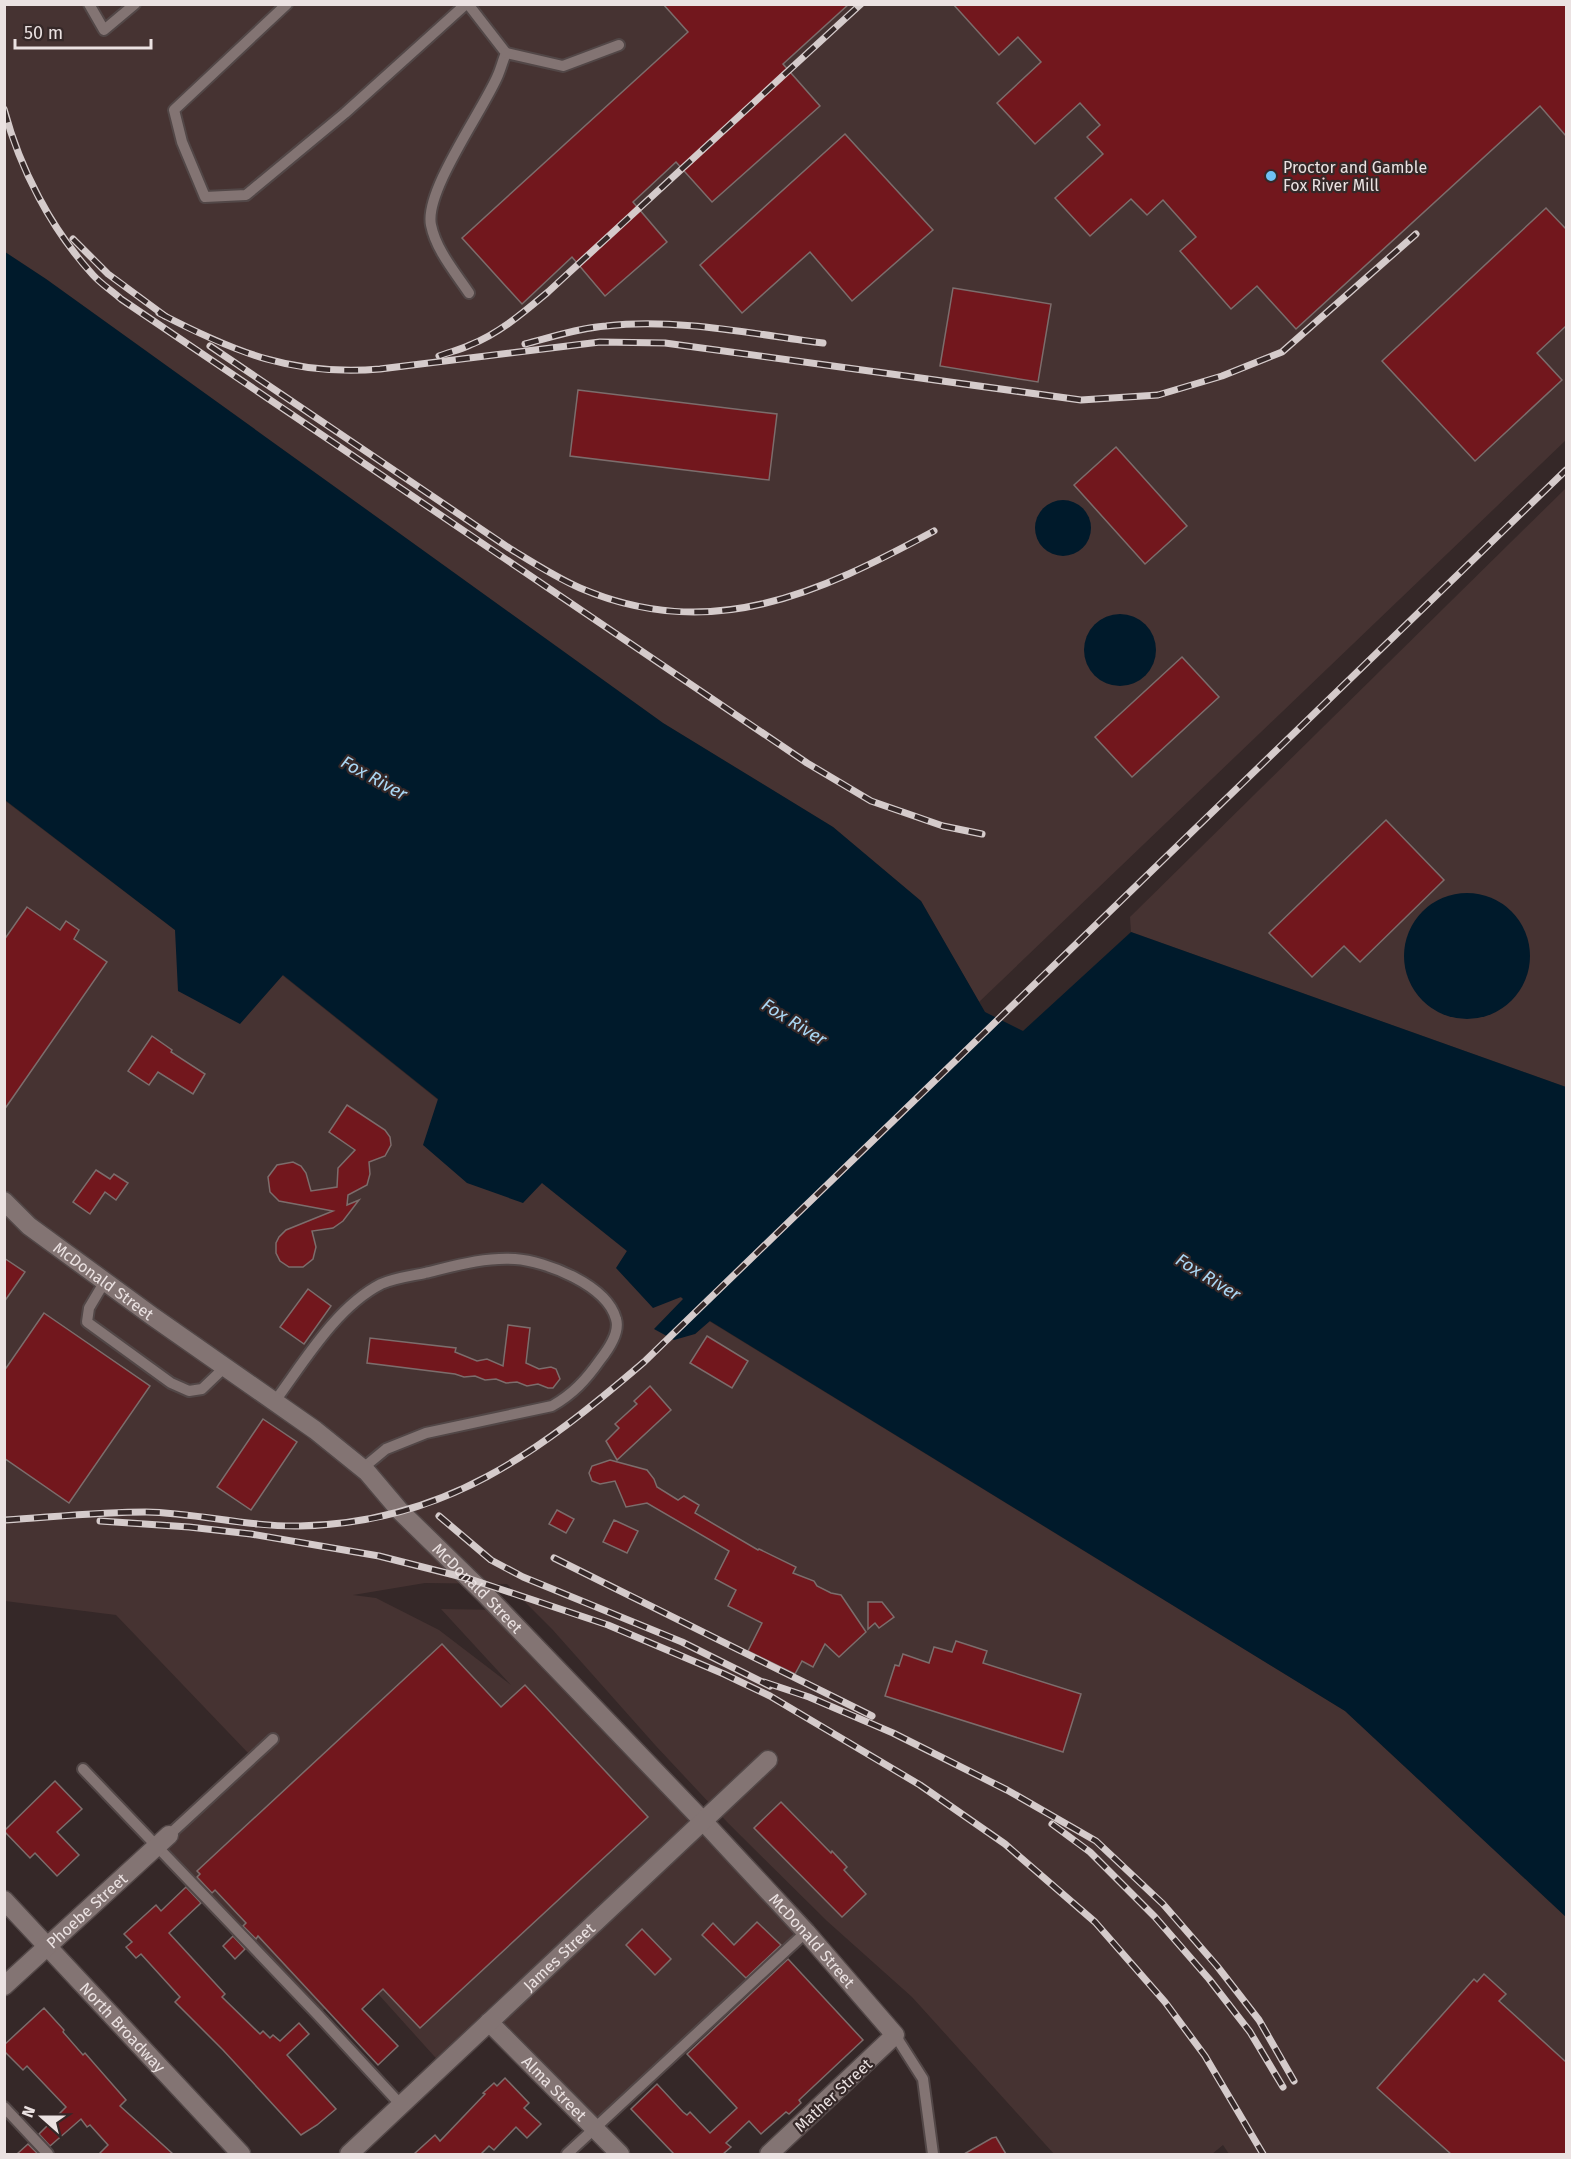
<svg xmlns="http://www.w3.org/2000/svg" width="1571" height="2159" font-family="'Fira Sans',sans-serif">
<rect width="100%" height="100%" fill="#352828"/>
<g fill="#463332">
<path d="M4,5h1562v435l-587,562 -58,-101 -88,-74 -170,-104 -617,-444 -41,-27z"/>
<path d="M1566,488v599l-435,-155 -1,-15z"/>
<path d="M4,800l171,130 107,45 345,276 -10,17 67,31 -29,30 40,5 14,-13 636,390 221,206v237h-337l-6,-9 -11,9h-158l-142,-157 -85,-76 -99,-98 -72,-77 -104,-117 -45,-45 -82,-1 -72,12 23,3 63,32 72,55 -70,-76 60,1 305,322 -211,196 -106,-106 -46,44 -82,-91 -43,40 -161,-169 93,-91 -134,-140 -111,-14z"/>
</g>
<g fill="#001a2b">
<path d="M5,252l41,27 617,444 170,104 88,74 64,111 38,19 108,-99 435,155v830l-221,-206 -635,-390 -15,13 -21,6 -20,-11 29,-30 -2,-2 -28,11 -37,-40 11,-17 -85,-68 -19,20 -56,-20 -44,-38 15,-46 -155,-124 -43,49 -62,-33 -3,-61 -170,-130z"/>
<circle cx="1063" cy="528" r="28"/>
<circle cx="1120" cy="650" r="36"/>
<circle cx="1467" cy="956" r="63"/>
</g>
<g fill="#72171d" stroke="#7c6d6c" stroke-width="1.5">
<path d="M663,4h186l-66,60 37,42 -108,96 -36,-40 -43,40 34,40 -62,54 -33,-39 -50,47 -60,-66 226,-206z"/>
<path d="M953,4h613v132l-26,-30 -244,223 -39,-43 -26,23 -51,-58 16,-14 -33,-37 -16,15 -16,-16 -41,37 -35,-38 48,-44 -16,-17 13,-12 -20,-22 -45,41 -38,-41 44,-41 -23,-25 -19,18z"/>
<path d="M845,134l88,96 -81,71 -42,-49 -68,61 -42,-48z"/>
<path d="M1546,208l20,21v97l-29,27 25,27 -87,81 -93,-100z"/>
<path d="M953,288l98,16 -13,78 -98,-16z"/>
<path d="M578,390l199,24 -8,66 -199,-24z"/>
<path d="M1116,447l71,79 -42,38 -71,-79z"/>
<path d="M1182,657l37,40 -87,80 -37,-40z"/>
<path d="M1386,820l58,60 -84,82 -16,-16 -32,31 -43,-44z"/>
<path d="M27,907l33,23 6,-9 13,9 -5,9 33,23 -103,148v-170z"/>
<path d="M152,1036l20,14 -1,2 34,22 -12,20 -35,-22 -9,13 -21,-14z"/>
<path d="M347,1105l38,25 5,7 1,8 -6,11 -16,6 1,12 -3,11 -19,10 -1,10 12,-5 -16,21 -10,7 -21,3 4,16 -3,12 -10,8h-14l-9,-6 -4,-8v-10l3,-6 7,-7 47,-19 -54,-10 -9,-9 -2,-15 9,-12 16,-3 8,4 5,7 5,18 26,-4 1,-19 17,-18 -26,-18z"/>
<path d="M96,1170l14,9 4,-5 14,9 -12,17 -11,-8 -15,22 -17,-12z"/>
<path d="M4,1258l21,14 -21,30z"/>
<path d="M308,1289l23,17 -27,38 -24,-17z"/>
<path d="M44,1313l106,73 -81,117 -65,-45v-87z"/>
<path d="M508,1325l22,3 -4,35 13,6 12,-2 5,2 4,10 -7,9h-5l-10,-4 -11,2 -10,-4 -11,1 -10,-4 -11,1 -10,-4 -11,1 -9,-3 -88,-11 3,-25 86,10 -1,4 22,9 10,-2 16,7z"/>
<path d="M707,1336l41,25 -16,27 -42,-25z"/>
<path d="M650,1386l21,24 -54,50 -11,-19 13,-13 -4,-4 22,-20 -3,-3z"/>
<path d="M263,1419l34,23 -46,68 -34,-23z"/>
<path d="M610,1460l37,10 7,9 3,8 21,13 6,-4 15,9 -4,8 63,37 1,-1 37,18 -3,6 21,8 3,5 14,7 10,2 25,37 -27,25 -14,-13 -12,23 -11,-6 -7,13 -47,-23 14,-28 -34,-17 8,-16 -21,-11 14,-28 -82,-48 -21,4 -11,-26 -15,3 -8,-3 -3,-8 3,-7z"/>
<path d="M557,1510l17,9 -8,14 -17,-9z"/>
<path d="M614,1520l24,11 -11,22 -24,-11z"/>
<path d="M868,1602h14l12,15 -15,11 -4,-5 -7,6z"/>
<path d="M956,1641l31,10 -4,12 98,31 -18,58 -178,-56 10,-31 4,1 4,-12 26,9 5,-16 18,5z"/>
<path d="M442,1644l59,63 24,-22 123,132 -228,211 -37,-39 -21,20 36,37 -20,19 -120,-129 -2,3 -13,-13 3,-3 -31,-33 -3,3 -15,-16 3,-3 -3,-3z"/>
<path d="M55,1781l27,28 -25,23 22,23 -22,21 -22,-23 -5,5 -26,-27z"/>
<path d="M781,1802l50,51 1,-2 15,16 -3,3 22,24 -24,23 -88,-89z"/>
<path d="M186,1887l15,16 -32,30 56,61 -3,3 38,37 3,-3 7,7 3,-3 7,6 19,-18 10,11 -22,21 49,54 -19,16 -16,10 -78,-85 -48,-48 5,-5 -39,-43 -5,4 -10,-11 6,-5 -8,-8 32,-29 5,6z"/>
<path d="M757,1922l24,23 -35,33 -44,-43 11,-12 21,22z"/>
<path d="M642,1929l29,30 -16,16 -29,-30z"/>
<path d="M233,1936l12,13 -10,10 -12,-13z"/>
<path d="M788,1959l75,81 -64,60 2,3 -12,11 -3,-2 -25,22 -12,-13 -23,22 5,4 -8,7h-49l-43,-45 26,-25 26,28 4,3 3,-3 20,21 27,-25 -50,-54z"/>
<path d="M1484,1974l22,20 -7,7 67,61v92h-115l-74,-66 97,-109 3,3z"/>
<path d="M44,2008l20,22 -1,2 20,23 2,-2 41,47 -6,6 53,48h-74l9,-9 -18,-20 -3,2 -6,-8 -31,27 -11,-12 27,-27 -39,-41 -4,4 -19,-19v-6z"/>
<path d="M505,2078l24,25 -5,5 17,16 -14,14 -11,-11 -22,23 -5,-4 -8,8h-67l21,-19 5,6 45,-47 -2,-1 11,-10 3,3z"/>
<path d="M996,2137l10,17h-42l28,-16z"/>
<path d="M28,2144l10,10h-21z"/>
</g>
<g fill="none" stroke-linecap="round" stroke-linejoin="round">
<defs>
<g id="service">
<path d="M89,4l15,26 31,-26"/>
<path d="M287,4l-113,106 8,32 23,55 41,-2 99,-82 121,-109"/>
<path d="M468,4l38,49c-3,7 -5,15 -8,22 -14,34 -74,116 -67,150 5,25 24,47 38,68"/>
<path d="M506,53l57,13 56,-21"/>
<path d="M105,1281l-16,27 -2,14 84,61 18,8 13,-2 23,-22"/>
<path d="M275,1401c29,-39 61,-94 106,-117 13,-6 30,-8 44,-11 29,-7 59,-16 90,-14 31,2 92,26 101,60 4,13 -8,31 -16,41 -14,20 -27,34 -48,46l-126,27 -40,16 -23,19"/>
<path d="M83,1769l235,246 83,90"/>
<path d="M169,1835l104,-96"/>
<path d="M895,2035l28,44 10,75"/>
<path d="M4,2107l44,47"/>
<path d="M567,2154l239,-222"/>
</g>
<g id="minor">
<path id="s1" d="M4,1201l25,25 123,90 163,114 52,42 33,39 85,83 218,227 103,111 89,103 -126,119"/>
<path id="s2" d="M4,1900l237,254"/>
<path id="s3" d="M4,1986l165,-151"/>
<path id="s4" d="M489,2022l131,132"/>
<path id="s5" d="M349,2154l419,-394"/>
</g>
</defs>
<use href="#service" stroke="#524747" stroke-width="14"/>
<use href="#minor" stroke="#524747" stroke-width="21"/>
<use href="#service" stroke="#837473" stroke-width="10"/>
<use href="#minor" stroke="#837473" stroke-width="18"/>
<defs>
<g id="rail">
<path d="M4,109c16,60 47,120 89,166 8,9 19,16 28,24l686,464 64,38 72,25 39,8"/>
<path d="M73,239l35,35 57,42"/>
<path d="M159,313c77,40 133,63 221,56l220,-27 65,1 416,57 77,-5 64,-19 60,-24 134,-118"/>
<path d="M525,344c27,-7 54,-16 81,-18 72,-8 146,8 217,17"/>
<path d="M210,346l299,202c23,14 46,29 71,40 131,56 239,5 354,-57"/>
<path d="M439,356c10,-4 21,-6 31,-11 30,-12 54,-33 78,-53l313,-288"/>
<path d="M439,1516l52,44 32,17 159,65 88,44"/>
<path d="M6,1520c47,-3 94,-8 140,-8 52,1 102,15 154,14 145,-3 239,-74 344,-164l922,-892"/>
<path d="M100,1521l89,6 62,7 128,22 91,23 138,46 116,49 46,22 150,89 85,59 90,78 70,80 40,54 58,98"/>
<path d="M554,1558l318,158"/>
<path d="M764,1682l45,15 84,36 114,57 89,51 67,63 54,62 42,54 35,61"/>
<path d="M1052,1824l38,28 65,65 54,62 41,53 33,55"/>
</g>
</defs>
<use href="#rail" stroke="#d5cbcb" stroke-width="7"/>
<use href="#rail" stroke="#352828" stroke-width="4.5" stroke-dasharray="14" stroke-linecap="butt"/>
</g>
<circle fill="#6fc2f4" stroke="#352828" stroke-width="2" cx="1271" cy="176" r="6"/>
<g text-anchor="middle" stroke-width="4.5" stroke-linejoin="round" paint-order="stroke">
<g font-size="16" fill="#ebe2e2" stroke="#352828" text-anchor="start">
<text x="1283" y="173">Proctor and Gamble<tspan x="1283" dy="18">Fox River Mill</tspan></text>
</g>
<g font-size="16" fill="#ebe2e2" stroke="#352828">
<text dy="6" stroke="none"><textPath href="#s1" startOffset="128">McDonald Street</textPath></text>
<text dy="6" stroke="none"><textPath href="#s1" startOffset="614">McDonald Street</textPath></text>
<text dy="6" stroke="none"><textPath href="#s3" startOffset="112">Phoebe Street</textPath></text>
<text dy="6" stroke="none"><textPath href="#s1" startOffset="1100">McDonald Street</textPath></text>
<text dy="6" stroke="none"><textPath href="#s5" startOffset="288">James Street</textPath></text>
<text dy="6" stroke="none"><textPath href="#s2" startOffset="174">North Broadway</textPath></text>
<text dy="6" stroke="none"><textPath href="#s4" startOffset="93">Alma Street</textPath></text>
<text transform="translate(833 2095) rotate(-43)" y="6">Mather Street</text>
</g>
<g font-size="18" font-style="italic" fill="#aad7f4" stroke="#352828">
<text transform="translate(374 778) rotate(29)" y="6">Fox River</text>
<text transform="translate(794 1022) rotate(32)" y="6">Fox River</text>
<text transform="translate(1208 1277) rotate(32)" y="6">Fox River</text>
</g>
</g>
<rect width="1571" height="2159" fill="none" stroke="#ebe2e2" stroke-width="12"/>
<g transform="translate(42 2117) rotate(291)" stroke="#352828" stroke-width="4.5" paint-order="stroke">
<path d="M0-4.5L10 22L0 15L-10 22Z" fill="#ebe2e2"/>
<text y="-9" font-size="16" font-weight="bold" text-anchor="middle" fill="#ebe2e2">N</text>
</g>
<path d="M15 39v9h136v-9" fill="none" stroke="#ebe2e2" stroke-width="3"/>
<text x="24" y="39" font-size="18" fill="#ebe2e2" stroke="#352828" stroke-width="4.5" paint-order="stroke">50 m</text>
</svg>
